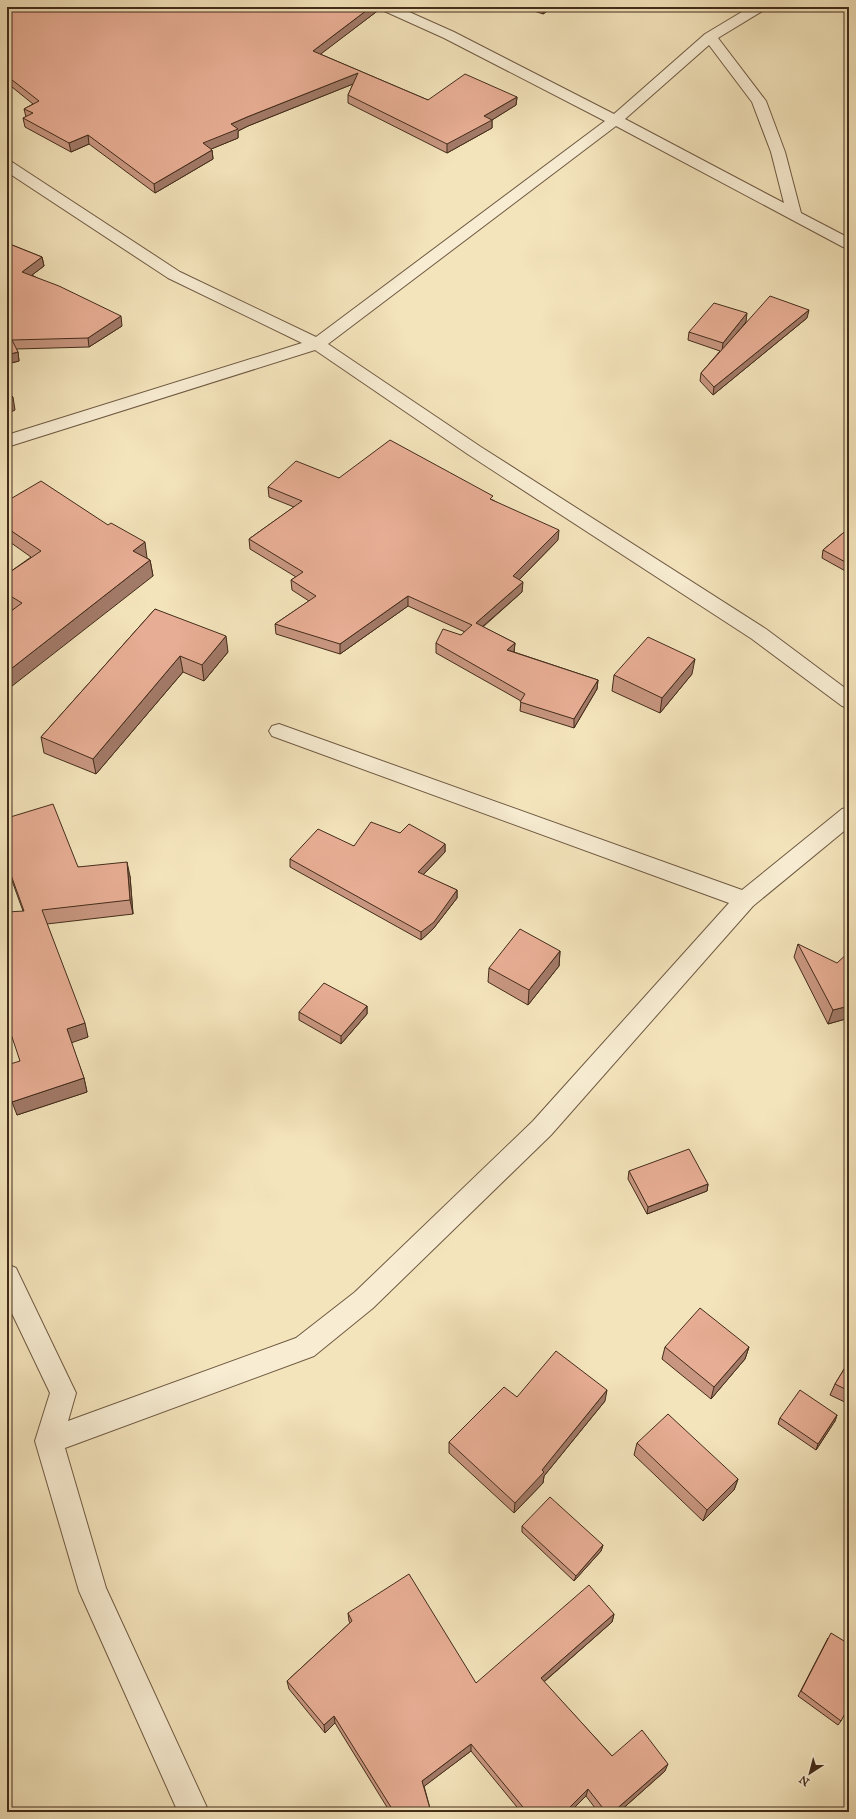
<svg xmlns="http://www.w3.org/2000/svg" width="856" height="1819" font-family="'IM FELL Great Primer',serif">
<rect width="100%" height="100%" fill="#f4e4bc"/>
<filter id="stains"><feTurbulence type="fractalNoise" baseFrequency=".005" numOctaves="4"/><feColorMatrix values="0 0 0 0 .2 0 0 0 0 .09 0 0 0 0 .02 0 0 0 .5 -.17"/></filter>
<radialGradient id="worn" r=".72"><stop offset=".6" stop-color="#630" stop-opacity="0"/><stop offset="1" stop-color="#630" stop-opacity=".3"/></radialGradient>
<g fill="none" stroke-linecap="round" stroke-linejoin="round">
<defs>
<g id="minor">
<path d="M380,7h18l56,25 160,82 91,-80 45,-27h16l-2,3 -46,28 48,63 19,51 16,61 48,25v11l-6,-2 -227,-121 -288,218 153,103 285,182 83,62v17l-7,-2 -90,-67 -283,-184 -154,-105 -308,97v-12l295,-92 -134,-65 -161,-106v-11l5,1 168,110 136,65 289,-216 -161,-83 -62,-28zM709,45l43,57 19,50 13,51 -159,-84z"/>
<path d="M279,724l463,166 100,-81 7,-2v20l-96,79 -202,229 -178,173 -59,48 -249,92 41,140 103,224h-31l-99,-221 -44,-150 15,-48 -43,-90v-39l9,4 60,125 -8,28 228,-83 59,-46 178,-171 196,-218 -457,-167 -3,-5 3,-5z"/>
</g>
</defs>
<use href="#minor" stroke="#6f5a42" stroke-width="2"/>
<use href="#minor" fill="#f8edd3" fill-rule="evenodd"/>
</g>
<g fill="#c89680" stroke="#432c1a">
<path d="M523,7h30l-10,7z"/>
<path d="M7,9l51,1 322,-1 -60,45 108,46 89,-3 -1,8 -24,15v8l-45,25 -99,-50v-8l5,-11 -105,42 -10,5v7l-27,11 1,1 1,9 -58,34 -66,-49 -18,8 -46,-25 -2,-9 3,-1 -2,-8 9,-5 -26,-21z"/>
<path d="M7,243l35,14 2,9 -12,9 90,51 -33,21 -73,2 2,3 1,9 -12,3z"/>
<path d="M807,318l-94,77 -13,-14 1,-8 19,-22 -32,-11 1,-8 57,-10 -8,9z"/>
<path d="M339,478l154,22 65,40 -39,40 3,12 -39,35 32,16 -1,9 84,28 -1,9 -23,39 -54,-17 1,-10 -85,-48v-10l25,-8 4,-3 -57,-26 -68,48 -64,-20 -1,-10 34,-23 -17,-11 -1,-10 5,-3 -46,-28 -1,-10 45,-32 -25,-10 -1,-10z"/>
<path d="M7,501l140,57 3,2 3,16 -141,34 -5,-4v-32l24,-17 -24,-17z"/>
<path d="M849,528v45l-27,-15 1,-8z"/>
<path d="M155,609l73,43 -24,29 -21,-9 -87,102 -52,-21 -3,-16z"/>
<path d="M692,674l-32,39 -48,-22 2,-16z"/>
<path d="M7,818l71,49 52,9 3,38 -86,10 41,113 -17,5 13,36 3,14 -70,23 3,-54 3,-150 -16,-44z"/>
<path d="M400,833l45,11v8l-22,23 34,15v8l-24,31 -12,11 -131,-73v-8l64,-13z"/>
<path d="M798,944l51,74 -21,6 -34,-67z"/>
<path d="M560,951l-1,15 -31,39 -40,-23 1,-14z"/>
<path d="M367,1006v8l-26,30 -42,-24v-8z"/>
<path d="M629,1171l79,13 -1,7 -60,23 -19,-35z"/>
<path d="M665,1347h84l-4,12 -34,40 -49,-40z"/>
<path d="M849,1361v43l-19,-9 5,-11z"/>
<path d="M517,1397l88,4 -61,75 -1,7 -29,30 -65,-60v-11z"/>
<path d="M837,1415l-2,6 -19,29 -38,-26 2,-6z"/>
<path d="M637,1443l101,36 -4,11 -31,31 -69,-66z"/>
<path d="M522,1526l81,19 -2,6 -27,30 -52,-49z"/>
<path d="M348,1613l128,70 138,-69 -2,8 -68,60 68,74 53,15 -46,41h-21l-12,-16 -16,16h-49l-50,-61 -47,35 7,26h-41l-55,-89 -10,10 -36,-44 -2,-8 63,-58 -1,-2z"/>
<path d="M828,1638l13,83 -3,4 -40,-29z"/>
</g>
<g fill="#a27a68" stroke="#432c1a">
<path d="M371,7h9v2l-67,51v-9z"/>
<path d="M543,7h10l-10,7z"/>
<path d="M358,73v9l-110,44 -10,5v7l-34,14 -1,-9 28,-19 16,-7z"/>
<path d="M517,97l-1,8 -24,15v8l-45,25v-9l37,-28z"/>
<path d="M88,135l1,9 -18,8 -2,-9z"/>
<path d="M212,150l1,9 -58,34 -1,-9z"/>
<path d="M42,257l2,9 -20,15 -2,-9z"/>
<path d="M809,310l-2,8 -94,77 1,-8z"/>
<path d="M747,313l-1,9 -24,29 1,-8z"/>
<path d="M121,316l1,10 -33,21 -1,-9z"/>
<path d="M18,352l1,9 -12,3v-9z"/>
<path d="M13,397l2,13 -8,4v-15z"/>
<path d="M559,530l-1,10 -45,46v-10z"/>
<path d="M145,542l2,16 -11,8 -3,-15z"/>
<path d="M150,560l3,16 -146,114v-18z"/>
<path d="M523,582l-1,10 -47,41 1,-10z"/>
<path d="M408,596v10l-68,48v-10z"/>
<path d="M226,636l2,16 -24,29 -2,-16z"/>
<path d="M515,643l-1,9 -7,-2z"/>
<path d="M180,656l3,16 -87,102 -3,-15z"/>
<path d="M695,659l-3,15 -32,39 2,-15z"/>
<path d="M598,680l-1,9 -23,39v-9z"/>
<path d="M445,844v8l-27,28v-8z"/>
<path d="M127,862l3,14 3,38 -3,-14z"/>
<path d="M457,890v8l-24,31 -12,11v-8z"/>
<path d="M560,951l-1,15 -31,39 1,-15z"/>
<path d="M367,1006v8l-26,30v-8z"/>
<path d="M849,1006v12l-21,6 5,-14z"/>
<path d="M85,1023l3,14 -17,6 -4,-14z"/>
<path d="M84,1078l3,14 -70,23 -5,-13z"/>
<path d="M708,1184l-1,7 -60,23 1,-7z"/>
<path d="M749,1347l-4,12 -34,40 3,-12z"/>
<path d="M607,1390l-2,11 -61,75 -1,7 -29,30 1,-10z"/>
<path d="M837,1415l-2,6 -19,29 2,-6z"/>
<path d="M738,1479l-4,11 -31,31 4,-11z"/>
<path d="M603,1545l-2,6 -27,30 2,-5z"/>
<path d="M614,1614l-2,8 -73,64 2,-8z"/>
<path d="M334,1716l1,7 -10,10 -1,-8z"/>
<path d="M471,1744v7l-49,37v-7z"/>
<path d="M668,1764l-3,7 -46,41h-6z"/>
<path d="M588,1789l-2,7 -16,16h-5z"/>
</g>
<g fill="#e8ae95" stroke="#432c1a">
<path d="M11,7h42l5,3 11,-3h302l-58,44 115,49 37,-26 52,23 -33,19 8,4 -45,24 -99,-49 10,-22 -111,44 -16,7 7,5 -35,14 9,7 -58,34 -66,-49 -19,8 -46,-25 10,-5 -9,-4 15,-8 -32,-25v-67z"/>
<path d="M7,243l35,14 -20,15 37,14 62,30 -33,22 -76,2 6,12 -11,3z"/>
<path d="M770,296l39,14 -95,77 -13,-14z"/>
<path d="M714,303l33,10 -24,30 -34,-11z"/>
<path d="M7,392l6,5 -6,2z"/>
<path d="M390,440l103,56 -3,3 69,31 -46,46 10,6 -47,41 39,20 -8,7 91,30 -24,39 -54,-17 5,-8 -89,-51 7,-14 18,6 11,-10 -64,-29 -68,48 -65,-20 41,-28 -25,-16 12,-8 -54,-33 53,-38 -34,-14 28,-26 43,17z"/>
<path d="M41,481l67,44 3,-2 34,19 -12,9 17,9 -143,112v-58l15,-11 -15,-9v-20l34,-23 -34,-23v-27z"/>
<path d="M849,528v36l-26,-14z"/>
<path d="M155,609l71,27 -24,29 -22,-9 -87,103 -52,-22z"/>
<path d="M648,637l47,22 -33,39 -48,-23z"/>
<path d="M53,804l25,63 49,-5 3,38 -88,10 43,113 -18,6 17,49 -72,24 -5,-17v-20l13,-4 -13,-39v-110l17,-1 -17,-47v-46z"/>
<path d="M371,822l29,11 9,-9 36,20 -27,28 39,18 -23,32 -13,10 -131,-73 28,-30 36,17z"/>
<path d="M520,929l40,22 -31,39 -40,-22z"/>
<path d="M798,944l39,19 12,-11v54l-16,4z"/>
<path d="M324,983l43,23 -26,30 -42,-24z"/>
<path d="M689,1149l19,35 -60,23 -19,-36z"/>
<path d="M700,1308l49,39 -35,40 -49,-40z"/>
<path d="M556,1351l51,39 -65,80 2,2 -29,31 -66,-61 55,-55 13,10z"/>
<path d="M849,1361v30l-14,-7z"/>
<path d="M800,1390l37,25 -19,29 -38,-26z"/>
<path d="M668,1414l70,65 -31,31 -70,-67z"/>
<path d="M550,1497l53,48 -27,31 -54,-50z"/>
<path d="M409,1574l67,109 113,-98 25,29 -73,64 71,78 30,-26 26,34 -55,48h-7l-18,-23 -23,23h-38l-56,-68 -49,37 9,31h-37l-60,-96 -10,9 -37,-44 65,-60 -4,-8z"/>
<path d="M831,1633l18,11v62l-8,15 -40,-30z"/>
</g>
<rect width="856" height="1819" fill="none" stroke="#f4e4bc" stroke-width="24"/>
<rect x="8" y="8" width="840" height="1803" fill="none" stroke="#432c1a" stroke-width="2"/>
<rect x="12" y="12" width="832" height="1795" fill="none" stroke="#432c1a"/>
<g transform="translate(810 1773) rotate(216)" stroke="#f8edd3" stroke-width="3" paint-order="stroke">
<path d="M0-3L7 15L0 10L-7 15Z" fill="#432c1a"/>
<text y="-6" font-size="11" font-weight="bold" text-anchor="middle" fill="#432c1a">N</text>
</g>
<rect width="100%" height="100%" filter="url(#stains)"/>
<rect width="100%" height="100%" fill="url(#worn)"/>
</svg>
